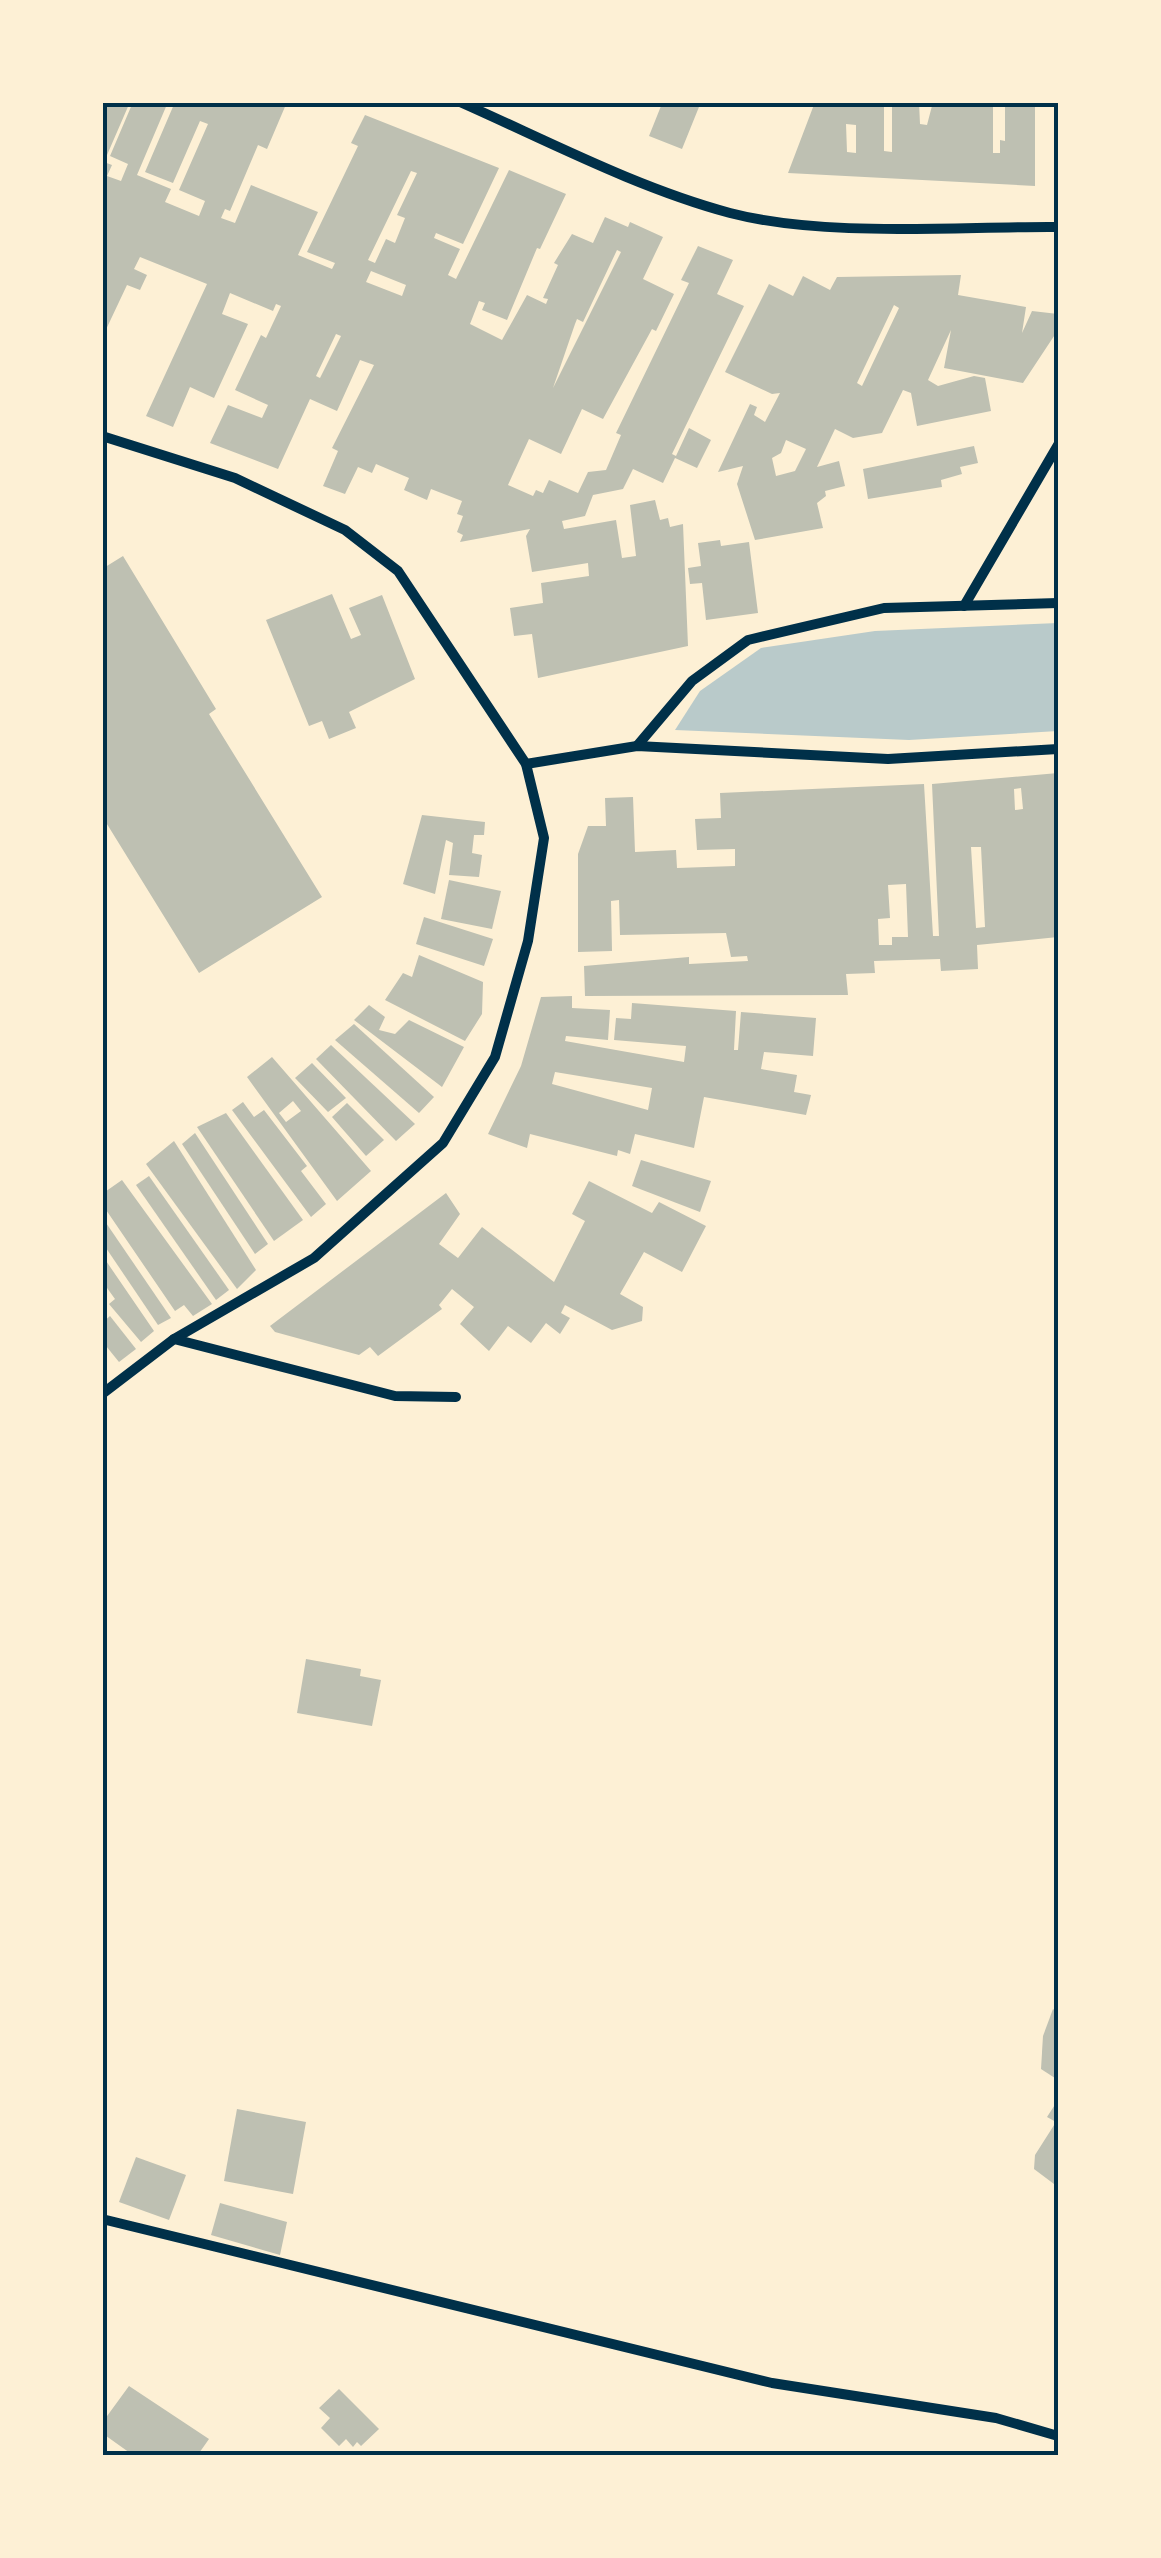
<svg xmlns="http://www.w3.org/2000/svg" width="1161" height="2558" font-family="Quicksand,sans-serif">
<rect width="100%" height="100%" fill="#fdf0d5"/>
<path fill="#b9caca" d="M1058,623v108l-149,9 -234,-10 25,-39 61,-43 114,-17z"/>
<g fill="#bec0b2" fill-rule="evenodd">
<path d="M102,102h28l-26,60 8,3 -5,11 14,5 7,-17 -18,-8 23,-54h35l-31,73 34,14 -6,13 34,14 6,-15 -26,-11 29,-66 -8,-3 -27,62 -28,-11 30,-70h112l-20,47 -9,-4 -28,66 -5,-2 -4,9 14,5 16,-38 67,27 -20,43 34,14 3,-6 -28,-11 51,-106 -7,-3 14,-28 134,53 -36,76 -27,-11 -2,5 26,11 -12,26 8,4 53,-109 57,24 -26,55 -3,-1 -30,72 -25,-10 3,-7 -6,-2 -9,23 32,16 25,-45 19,9 2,-5 -5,-1 15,-33 -4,-2 18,-29 21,9 12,-26 23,10 2,-5 33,15 -20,42 31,15 -18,37 -4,-2 -49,90 -21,-10 -21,45 -32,-15 -21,46 25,11 3,-6 7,3 6,-13 29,13 10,-21 18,-2 15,-35 -5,-2 73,-150 -8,-3 17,-34 35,14 -16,34 27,12 -72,148 4,2 13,-28 22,12 -14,28 -22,-10 -12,25 -30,-14 -10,20 -30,6 -8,21 -23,5 2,8 52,-9 6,38 14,-2 -6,-51 25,-5 5,20 8,-2 2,9 13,-3 5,122 -150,32 -6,-44 -18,2 -4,-28 33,-5 -2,-20 48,-7 -1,-13 -56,9 -6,-36 4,-7 -70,13 3,-7 -6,-3 6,-16 -6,-2 5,-13 -31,-12 -4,11 -23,-10 5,-12 -33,-14 -4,9 -14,-6 -13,27 -22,-8 15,-35 -6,-3 42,-83 -14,-5 -23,51 -27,-12 -32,70 -68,-26 18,-38 34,13 6,-13 -33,-15 26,-55 5,3 15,-32 -5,-2 -3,7 -43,-18 -8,21 26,10 -34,74 -24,-11 -17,40 -27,-11 61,-132 -67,-27 -6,12 13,6 -7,15 -13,-5 -25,53zM411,171l6,2 -20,42 8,3 -10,25 -9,-4 -11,24 -7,-3zM617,250l4,2 -68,136 22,-64 2,-5 6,3zM371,271l35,14 -4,11 -36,-14zM336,334l5,2 -21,42 -4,-2z"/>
<path d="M652,102h49l-19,47 -33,-13 12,-30z"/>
<path d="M815,102h69v49l8,1v-50h27l1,22 7,1 6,-23h60v51h7v-13l5,1v-39h30v84l-247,-13zM846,124l10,1v28l-9,-1z"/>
<path d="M961,275l-3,20 68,12 -4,26 10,-22 26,3v16l-35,53 -79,-15 7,-38 -23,50 10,6 36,-10 11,2 6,33 -74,15 -6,-33 -8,-3 -21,43 -29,5 -18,-9 -18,38 22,-6 6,25 -20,5 1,5 -9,7 6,25 -68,12 -18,-56 6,-18 -25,6 32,-68 7,3 -3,8 11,7 15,-29 -8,1 -47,-22 44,-88 24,12 10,-20 27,14 7,-13zM894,305l5,3 -37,78 -5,-3zM786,440l20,9 -11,22 -19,5 -4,-18 9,-5z"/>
<path d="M974,446l4,17 -18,4 2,7 -21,6 1,7 -74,12 -5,-30z"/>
<path d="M720,540l1,6 28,-4 9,71 -52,7 -4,-37 -12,1 -2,-16 13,-2 -3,-23z"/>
<path d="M123,556l93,153 -7,5 113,183 -123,76 -97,-157v-247z"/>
<path d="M332,594l19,45 10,-4 -12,-27 33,-13 33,84 -66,33 7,16 -27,11 -7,-18 -13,5 -43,-106z"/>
<path d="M1058,773v164l-81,8 1,24 -37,2 -1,-12 -66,2 1,12 -29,1 2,21 -263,1 -1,-30 105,-9v7l59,-3 -1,-5 -16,1 -5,-24 -106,2 -1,-35 -8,1 1,50 -34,1v-98l10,-28h18l-1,-28 28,-1 2,55 41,-2 1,18 58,-2v-17l-38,1 -2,-31 26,-1 -1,-25 204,-9 9,152h6l-7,-152zM1021,788l2,21 -8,1 -1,-21zM971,847h10l4,80 -9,1zM906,884l2,53h-16v8h-13l-1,-26 12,-1 -2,-33z"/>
<path d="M422,815l63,7 -1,13h-10l-2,18 10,2 -3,22 -30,-2 4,-32 -7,-3 -11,54 -32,-10z"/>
<path d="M449,880l52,11 -9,38 -51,-10z"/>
<path d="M424,917l69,22 -9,27 -68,-22z"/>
<path d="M419,955l64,27 -1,32 -17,27 -80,-41 18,-27 9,4z"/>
<path d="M572,996v12l38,2 -2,30 -42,-4 -1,5 119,21 2,-16 -72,-6 2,-22 15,1 1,-16 104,8 -2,39h4l3,-38 75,6 -3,38 -49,-4 -3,17 36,6 -3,17 17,3 -5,20 -102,-18 -10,51 -59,-14 -5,20 -12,-4 -1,6 -87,-22 -3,14 -39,-14 33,-68 20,-69zM555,1072l97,16 -4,22 -96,-26z"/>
<path d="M369,1005l16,12 -6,13 16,4 14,-14 55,27 -22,40 -88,-67z"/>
<path d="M354,1024l80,73 -15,16 -84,-73z"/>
<path d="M331,1045l84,79 -19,17 -80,-82z"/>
<path d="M272,1057l99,114 -34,30 -90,-124zM293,1101l8,10 -15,11 -7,-9z"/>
<path d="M312,1063l34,35 -18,14 -33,-34z"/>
<path d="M243,1102l11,15 10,-7 43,56 -6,5 25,33 -15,13 -79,-107z"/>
<path d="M347,1103l37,37 -18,16 -34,-39z"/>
<path d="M226,1113l77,107 -29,21 -77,-114z"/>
<path d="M195,1133l73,111 -13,10 -73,-110z"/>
<path d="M174,1141l82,129 -19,19 -91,-125z"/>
<path d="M641,1160l70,21 -11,31 -68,-26z"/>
<path d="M149,1176l80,114 -13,10 -80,-115z"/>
<path d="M122,1180l90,124 -19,12 -9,-11 -9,6 -73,-107v-10z"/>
<path d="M589,1181l63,32 7,-11 47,24 -24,46 -38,-20 -24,42 23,13 -1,14 -30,9 -47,-25 -4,8 9,5 -10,16 -14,-11 -15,20 -23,-17 -19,25 -29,-27 14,-17 -22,-18 -13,16 3,4 -64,47 -8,-9 -11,8 -84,-23 -5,-6 176,-133 14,21 -21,30 19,14 24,-31 72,55 31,-61 -13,-7z"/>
<path d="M102,1217l69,101 -13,7 -56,-83z"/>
<path d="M102,1255l52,76 -13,11 -32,-38 6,-5 -13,-18z"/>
<path d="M110,1316l26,33 -17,13 -17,-21v-18z"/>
<path d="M306,1659l55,10 -1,7 21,4 -9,46 -75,-13z"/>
<path d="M1053,2009l5,4v67l-17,-11 2,-33z"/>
<path d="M1058,2100v87l-24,-18 1,-14 21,-33 -9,-5z"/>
<path d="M237,2109l69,13 -13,72 -69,-13z"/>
<path d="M136,2157l50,18 -17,45 -50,-18z"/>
<path d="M220,2203l67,19 -7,33 -69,-20z"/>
<path d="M129,2386l80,53 -12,17h-69l2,-3 -28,-20v-10z"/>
<path d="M339,2389l40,40 -18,17 -4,-4 -4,5 -7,-8 -7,7 -18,-18 9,-10 -11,-10z"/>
</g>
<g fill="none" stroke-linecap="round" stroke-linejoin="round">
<g stroke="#003049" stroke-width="10">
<path d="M460,102c88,39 177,86 270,111 96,25 228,13 328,14"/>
<path d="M102,436l133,42 110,52 53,41 128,193 18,74 -16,103 -33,116 -52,86 -129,115 -140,81 -72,55"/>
<path d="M964,606l94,-161"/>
<path d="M637,746l55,-65 56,-41 136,-32 174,-5"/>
<path d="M526,764l111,-18 251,13 170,-10"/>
<path d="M174,1339l221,57 61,1"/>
<path d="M102,2219l670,164 224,35 62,18"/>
</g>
</g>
<rect width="1161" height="2558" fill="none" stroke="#fdf0d5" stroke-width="210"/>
<rect x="105" y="105" width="951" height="2348" fill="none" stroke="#003049" stroke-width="4"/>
</svg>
